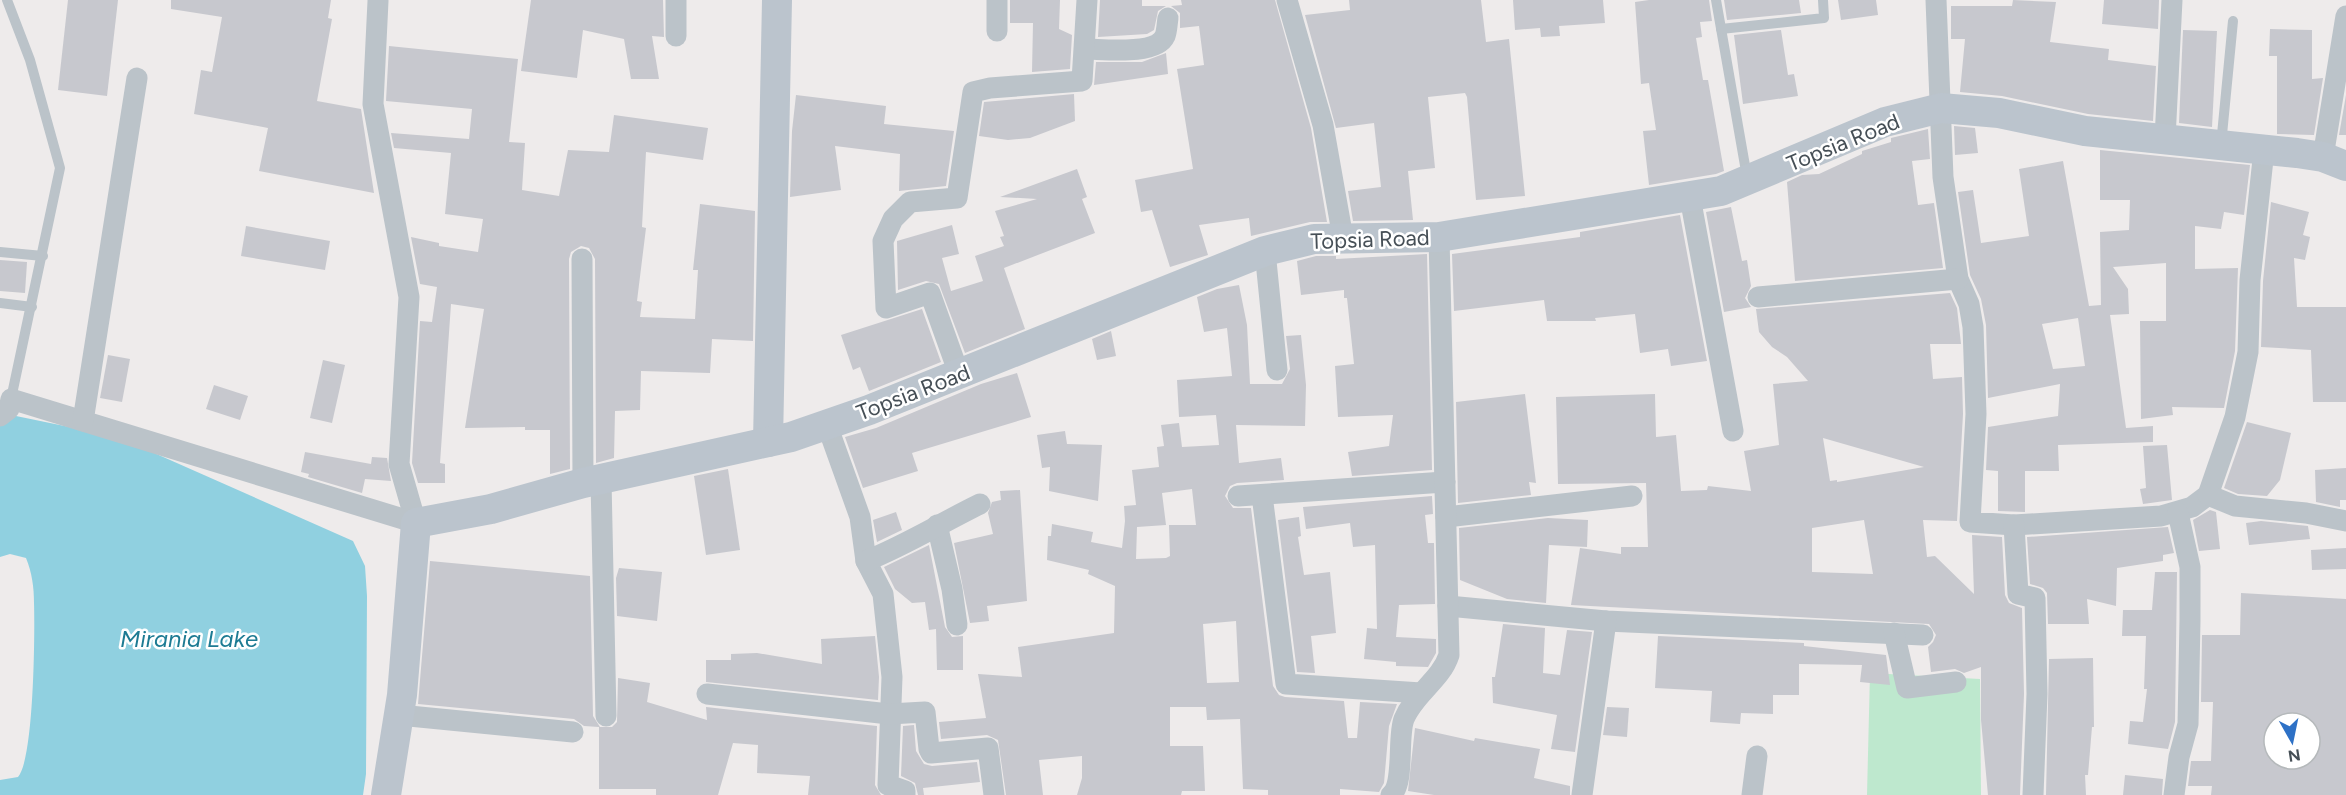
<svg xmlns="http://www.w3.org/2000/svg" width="2346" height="795" font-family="Figtree,sans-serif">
<rect width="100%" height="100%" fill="#eeebeb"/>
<path fill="#bee8ce" d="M1870,673l110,6 1,116h-114z"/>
<path fill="#90d0e0" d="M16,416l102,21 235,104 12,25 2,30 -1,178 -3,21h-363v-15l18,-3c16,-18 17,-144 16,-174 0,-16 -2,-30 -8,-45l-16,-4 -10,3v-140z"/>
<g fill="#c7c8ce" fill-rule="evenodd">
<path d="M68,0h50l-11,96 -49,-6z"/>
<path d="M171,0h160l-3,18 4,1 -15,82 44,8 13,84 -115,-22 9,-43 -74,-14 7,-44 11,2 10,-55 -51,-8z"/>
<path d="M531,0h132l1,37 -12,-1 7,43h-28l-7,-40 -41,-9 -6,48 -56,-7z"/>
<path d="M1010,0h50l-1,29 13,6 -2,34 -38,3 1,-49h-23z"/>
<path d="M1100,0h42v6h24l-8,5 -4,19 -7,4 -49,3z"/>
<path d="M1181,0h94l36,128 16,94h-17l-59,14 -2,-18 -50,7 9,30 -38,12 -18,-57 -11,2 -6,-32 58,-11 -16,-100 27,-4 -5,-39 -19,2v-15l-9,-7 11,-1z"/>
<path d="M1349,0h132l5,42 23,-3 16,157 -49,4 -9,-103 -2,-4 -37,4 7,71 -27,3 5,49 -60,1 -5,-30 33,-4 -7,-64 -38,5 -31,-113 45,-5z"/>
<path d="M1513,0h90l2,23 -46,3 1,10 -19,1 -1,-9 -25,2z"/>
<path d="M1649,0h60l3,21 -12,1 2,15 -6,1 7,42h5l16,91 -8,3 -67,11 -6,-54 13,-1 -7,-47 -8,1 -6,-82z"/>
<path d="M1724,0h75l2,13 -74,7z"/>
<path d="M1838,0h38l2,15 -37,5z"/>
<path d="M2013,0l43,2 -6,40 59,7 -1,11 48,6 -3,55 -65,-7 -86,-18 -42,-4 5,-53h-14v-33h61z"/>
<path d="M2104,0h55l-1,29 -56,-5z"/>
<path d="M2270,29l42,1v49l11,-1 -9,57 -37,-1v-78h-8z"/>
<path d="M1781,30l7,45 6,-1 4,22 -55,8 -9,-69z"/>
<path d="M2183,30l34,1 -5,96 -33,-4z"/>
<path d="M389,46l129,13 -9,83 16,1 -3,47 37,6 9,-46 41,2 5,-37 94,13 -5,32 -57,-8 -4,75 4,1 -9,73 5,1 -2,15 55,2 3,-49h-5l7,-66 55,7 -2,130 -41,-2 -2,34 -69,-2 -1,39 -25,1 -1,47 -18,5 -1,-204 -6,-11 -8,-2 -10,6 -2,7 1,210 -20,5v-44h-25v-3l-60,1 19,-119 -33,-5 -11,159 5,1v19h-27l-6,-20 8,-142 12,1 5,-35 -17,-3 -9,-47 28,6v3l39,6 5,-33 -38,-5 6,-61 -57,-5 -3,-15 78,6 3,-30 -86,-8z"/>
<path d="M1166,53l2,21 -74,11 2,-23h46z"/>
<path d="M1074,94l1,27 -45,17 -22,2 -29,-4 5,-34z"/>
<path d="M796,95l90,11 -2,18 70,7 -8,55 -47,5 1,-37 -65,-8 6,44 -51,7 2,-66z"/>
<path d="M2346,95v40h-7z"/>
<path d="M1954,126l21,2 3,25 -23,2z"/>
<path d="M1928,129l2,30 -18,2 6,44 16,-2 9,65 -148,13 -8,-99 15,-7 17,-1 43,-20v-3l29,-9v-4z"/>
<path d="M2100,150l150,15 -6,50 -20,-3 -3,17 -26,-3v43l43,-1 -3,83 -11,57 -52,-1 1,8 -32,4 -1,-98h26v-58l-53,4 15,22 1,25 -19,1 16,113 27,-2v16l-95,3 1,26h-34v41l-27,-1v-40l-12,-1 2,-43 70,-11 2,-32 -72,14 -2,-73 -5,-26 -11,-24 -12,-83 15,-2 8,53 48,-7 -10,-67 44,-8 26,145 12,-1 -1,-73 29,-2 1,-30h-30zM2078,318l7,48 -32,3 -11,-45z"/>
<path d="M1077,169l10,28 -5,2 13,34 -91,35 21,61 -60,24 -26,-69 -13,-3 -28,9 -1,-49 55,-16 7,29 -17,4 9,33 32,-10 -8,-25 29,-10 -4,-9 4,-1 -9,-25 42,-12 -37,-2z"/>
<path d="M2271,202l38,10 -6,23 7,2 -5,23 -11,-2 3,49h49v95h-33l-2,-52 -50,-3 2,-66z"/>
<path d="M1731,207l11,54 5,-1 4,26 -6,12 6,9 -27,5 -18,-100z"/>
<path d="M1680,215l27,146 -36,5 -3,-17 -28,4 -5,-39 -40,4 1,3h-49l-3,-21 -90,11 -2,-57 128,-17v-5z"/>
<path d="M246,226l84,15 -5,29 -84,-14z"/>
<path d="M1427,254l5,216 -80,6 -4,-24 41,-6 4,-31 -55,2 -3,-51 19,-2 -7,-66h-3v-8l-43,5 -4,-34 19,-5h20v3z"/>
<path d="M0,260l27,2 -2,31 -25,-2z"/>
<path d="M1239,285l8,40 3,59h32l8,-15 -4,-33 15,-1 5,50 -1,41 -69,-1 3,38 42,-5 3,22 -47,3 -7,3 -5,10 8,12h18l22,178 6,9 6,2 59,4 4,37h9l3,-36 37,2 -8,22 -5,57 -5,9 -39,-3v6h-72v-5l-25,-1 -3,-70 -33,1 -1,-13h-36v39h33l2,45h-23l-1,4h-104l5,-17v-22l-43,4 4,35h-37l-8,-55 -11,-5 -46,4 -2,-17 47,-4 -8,-44 44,3 -4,-30 96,-14 1,-47 -27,-12 1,-4 -42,-10 1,-24h3l1,-12 41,8 -2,10 31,6 3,-27 -1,-15 12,-1 -4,-35 27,-3 -2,-20 7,-1 -3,-21 18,-2 3,24 37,-2 -3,-30 -37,2 -2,-37 55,-4 -5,-48 -23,4 -7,-35 20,-8zM1192,489l4,36h-27l1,31 -4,2 -30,1 1,-32 29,-2 -4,-32zM1236,621l3,61 -32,1 -4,-59z"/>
<path d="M1950,293l7,15 4,36h-31l3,35 29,-2 1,37 -6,107 -34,-1 4,37 8,-1 39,38 -2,-59 30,2 3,58 4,8 13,5 2,86 -4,101h-32l-7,-75v-53l-17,6 -9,-4 -24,3 -3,-25 5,-5 3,-7 -7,-11 -358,-19 9,-57 41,6v-7h27l-2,-64 -88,1 -2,-87 99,-3 1,43 20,-2 5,56 26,-1 1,-4 43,5 -7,-40 35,-6 -6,-61 35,-3 -21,-24 -15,-10 -13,-15 -3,-23zM1823,438l101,29 -87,15v-2l-7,1zM1864,520l9,54 -61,-2v-44z"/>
<path d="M922,309l19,53 -72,29 -9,-24 -7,3 -12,-35z"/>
<path d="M1111,331l5,25 -19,4 -5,-21z"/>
<path d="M108,355l22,4 -8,43 -22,-4z"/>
<path d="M323,360l22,5 -13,58 -22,-5z"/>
<path d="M1017,373l14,44 -119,36 6,18 -55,17 -18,-51 31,-9 105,-44z"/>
<path d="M214,385l34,11 -8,24 -34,-11z"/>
<path d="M1525,394l11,89 -7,-1 2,13 -73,8 -2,-101z"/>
<path d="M2247,422l44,11 -11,47 -13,16 -29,-2 -14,-6z"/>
<path d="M1065,431l2,13 35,1 -4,56 -49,-10 1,-24 -8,1 -5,-33z"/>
<path d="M2167,445l5,55 -29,4 -3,-15 6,-1 -3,-42z"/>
<path d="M305,452l66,12 1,-7 15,1 4,23 -26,-2 -3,14 -54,-16 1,-3 -8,-2z"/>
<path d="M2346,468v32h-6v7l-24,-5 -1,-32z"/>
<path d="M728,469l12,81 -34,5 -12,-79z"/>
<path d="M1020,490l7,111 -40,5 2,15 -19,2 -16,-80 39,-9 -5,-21 4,-11 9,-2 -1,-9z"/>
<path d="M1432,496l1,18 -8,1 3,28h6l1,61 -36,1 -3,32 40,2v14l-8,14 -32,-1v-4l-32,-3 3,-31 10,1 -2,-84 -22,2 -3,-24 -44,6 -3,-22z"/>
<path d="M2210,510l6,2 4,37 -21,2 -6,-31z"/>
<path d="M896,512l6,18 -25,12 -4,-22z"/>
<path d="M1299,517l2,19 -3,1 6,38 26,-3 6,61 -25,3 4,37 -18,-1 -19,-152z"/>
<path d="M1548,518l40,2 -1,27 -38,-2 -3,58 -39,-4 -47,-19 -1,-52z"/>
<path d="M2261,521l47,5 2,13 -61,6 -3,-22z"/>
<path d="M2168,527l6,26 -11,2v6l-46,7 -1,38 -29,-7 2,25h-41l-1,-31 -4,-5 -13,-4 -3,-47z"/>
<path d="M929,545l16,82 7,10 11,-1v34h-26l-1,-41 -7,1 -4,-28 -13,1 -17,-14 -11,-22z"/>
<path d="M2346,548v21l-34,1 -1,-20z"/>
<path d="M430,561l160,15 3,140 7,11h12l5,-5 1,-44 32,5 -3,19 60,18 -1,-13 171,19 -2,59 6,10h-73l2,-19 -53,-3 1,-28 -25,-2 -15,52h-62v-6h-57v-62l-15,-1 -10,-7 -156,-15z"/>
<path d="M619,568l43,4 -5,49 -40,-5 -1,-38z"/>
<path d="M2155,572h22l-2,150 -7,27 -40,-5 2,-23 13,1 4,-33h-3l2,-53h-24l1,-26h29z"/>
<path d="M2241,593l105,6v196h-135l1,-9h-24l3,-25h20l2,-59h-12l1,-67h38zM2274,723h36v36h-36z"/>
<path d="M1503,624l42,4 -2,45 17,2 7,-45 25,2 -17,120 -24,-3 6,-34 -64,-12 -1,-26h3z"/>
<path d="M875,636l4,41 -1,23 -172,-18v-22h25v-6l26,-1 65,11 -1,-25z"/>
<path d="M1658,636l146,7v3l82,9 4,30 -30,-3 2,-17 -63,-1v31h-26v19l-32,-1 -1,11 -30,-2 2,-31 -57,-3z"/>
<path d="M2093,658l1,69h-2l-4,48h-3l1,20h-40l3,-136z"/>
<path d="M1607,707l22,1 -2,29 -24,-2z"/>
<path d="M914,725l2,26 8,13 8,2 45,-4 3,20 -57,6 1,7h-6l-3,-12 -14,-7 2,-50z"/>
<path d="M1415,728l59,13 1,-3 65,11 -6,29 36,8v9h-136l-26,-4z"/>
<path d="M2125,775l38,4 -1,16h-39z"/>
</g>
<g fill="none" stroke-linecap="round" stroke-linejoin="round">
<g stroke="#bbc3c9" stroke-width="10">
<path d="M7,0l23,60 30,108 -49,231"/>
<path d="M1716,0l31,177"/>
<path d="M1721,29l103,-11 -1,-18"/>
<path d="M2221,145l12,-124"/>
<path d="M0,252l43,4"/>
<path d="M0,303l32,4"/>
</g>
<g stroke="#bbc3c9" stroke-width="21">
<path d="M676,0v36"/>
<path d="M997,0v31"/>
<path d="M1287,0l36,125 20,113"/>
<path d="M1936,0l7,177 15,102 11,25 4,23 3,87 -6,108 44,3 147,-9 31,-9 16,-12 27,-78 13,-65 2,-72 14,-130"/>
<path d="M378,1l-5,103 36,193 -10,167 17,59"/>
<path d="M1085,49c18,0 71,7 80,-13 2,-5 2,-12 3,-18"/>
<path d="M2165,139l7,-139"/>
<path d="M2323,157l23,-141"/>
<path d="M1690,197l43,234"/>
<path d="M1265,251l12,119"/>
<path d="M582,259l1,224"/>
<path d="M1758,297l200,-18"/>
<path d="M959,374l-29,-81 -44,15 -3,-67 10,-22 17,-17 47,-4 16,-106 17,-4 92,-7 5,-81"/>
<path d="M0,416l9,-7 2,-10 405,124"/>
<path d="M83,421l54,-343"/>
<path d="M827,425l33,92 6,44 17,33 9,83 -4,108 17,6v4"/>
<path d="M601,480l5,236"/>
<path d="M1262,495l24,189 135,9"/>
<path d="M2208,495l27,11 71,7 40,8"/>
<path d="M1238,496l207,-14"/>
<path d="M1446,517l186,-21"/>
<path d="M937,525l15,64 5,36"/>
<path d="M2014,525l4,69 17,4 2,96 -4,101"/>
<path d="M866,561c40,-16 75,-38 114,-57"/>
<path d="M1448,606l158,15 317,14"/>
<path d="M1894,633l13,55 49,-6"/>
<path d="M707,694l182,20 36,-2 4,37 2,4 57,-5 6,47"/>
<path d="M399,715l174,17"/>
<path d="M1391,795c14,-11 6,-58 13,-76 10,-25 37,-39 45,-64l-10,-418"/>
<path d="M1582,795l24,-174"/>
<path d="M1752,795l5,-39"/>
<path d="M2174,795l5,-38 9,-33 2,-104v-53l-12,-54"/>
</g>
<g stroke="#bbc4cd" stroke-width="30">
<path d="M768,442l9,-442"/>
<path d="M386,795l16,-100 14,-172 75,-14 92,-26 208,-46 78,-27 396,-159 49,-12 125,-2 282,-46 164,-69 56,-14 58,5 86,18 212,22 26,4 23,9"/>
</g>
</g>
<g text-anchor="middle" stroke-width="5" stroke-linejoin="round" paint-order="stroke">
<g font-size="22" fill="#464f56" stroke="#fff">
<text transform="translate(1843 142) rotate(-22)" y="8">Topsia Road</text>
<text transform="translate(1370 239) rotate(-2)" y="8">Topsia Road</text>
<text transform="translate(913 392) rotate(-21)" y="8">Topsia Road</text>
</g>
<g font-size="24" font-style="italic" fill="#1d7b93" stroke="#fff">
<text x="189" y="647">Mirania Lake</text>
</g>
</g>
<g transform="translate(2292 741) rotate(171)"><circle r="28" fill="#ffffff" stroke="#b5b9bb" stroke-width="1.5"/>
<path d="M0-4.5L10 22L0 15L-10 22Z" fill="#2e71c6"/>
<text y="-9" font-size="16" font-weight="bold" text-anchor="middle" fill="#464f56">N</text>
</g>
</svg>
